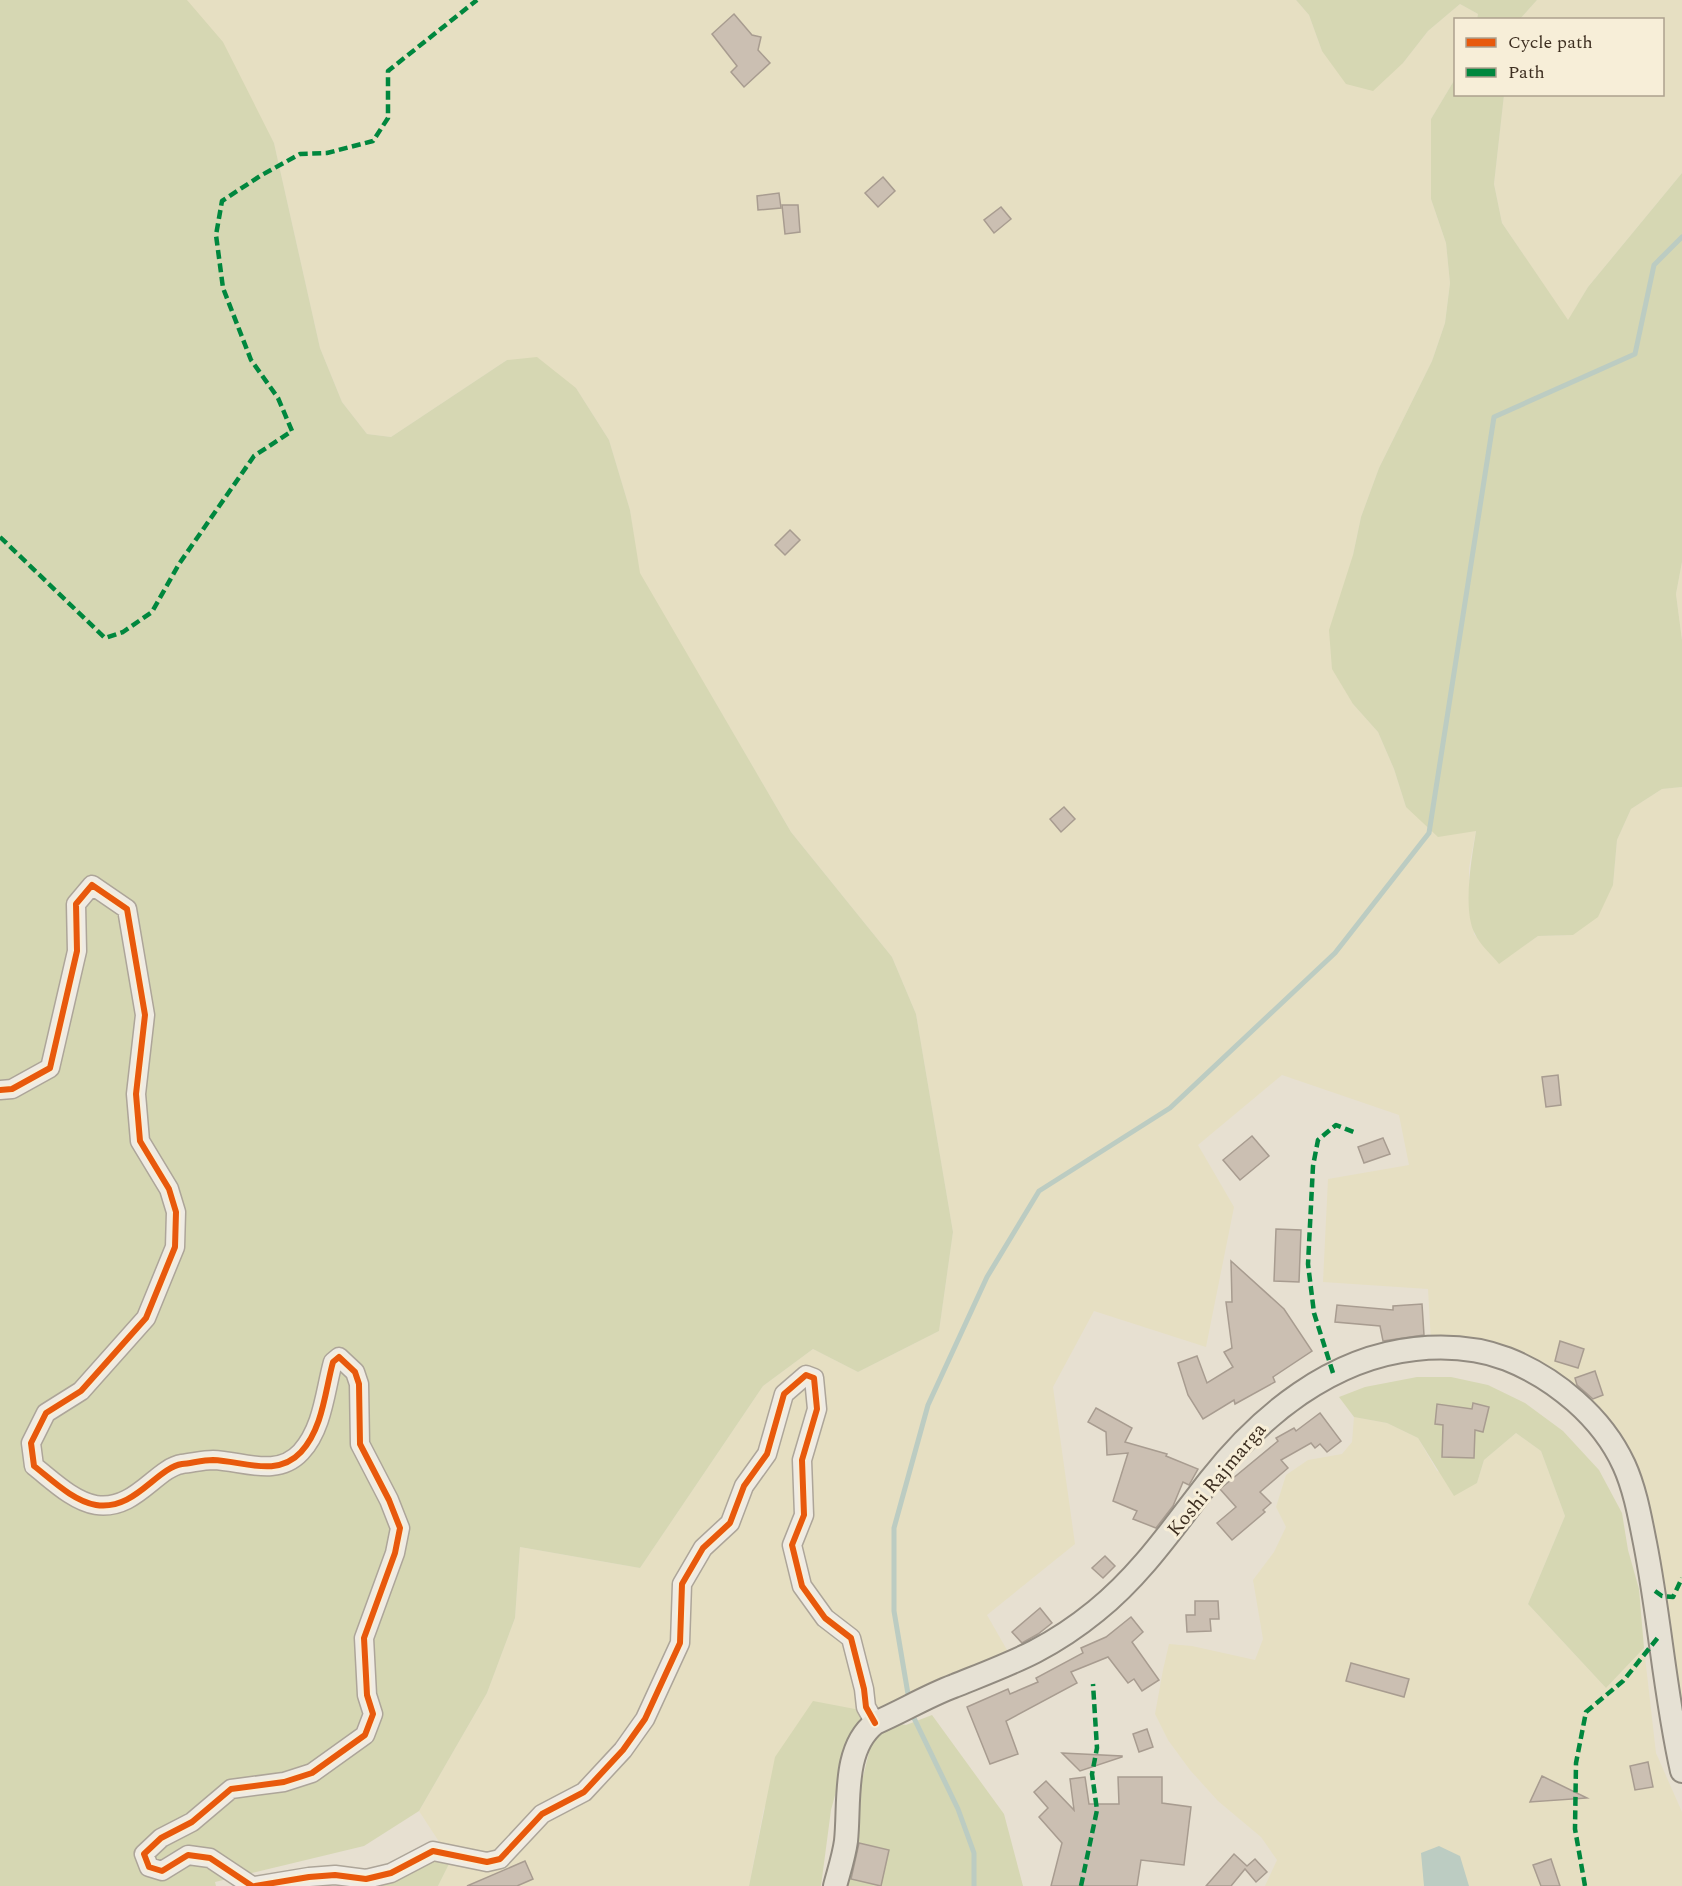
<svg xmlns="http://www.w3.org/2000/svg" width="1682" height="1886" font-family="Spectral,serif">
<rect width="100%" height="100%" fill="#e7e0d1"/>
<g fill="#e6dfc2">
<path d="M187,0h1109l13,15 13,36 81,12 25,-32 32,-27 18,10 -1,5 -21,1 -1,59 -24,40v80l15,44 4,40 -5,40 -13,38 -53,107 -18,49 -8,38v149l25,28 16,37 12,38 70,23 -7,38v27l5,39 25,29 39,-27 35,-1 40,-50 4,-45 14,-31 31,-20 20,-2v935l-17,-127 -14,-81 -12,-33 -66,-89 -142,-51 -3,-52 -105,-7 5,-103 81,-14 -10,-50 -117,-40 -84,70 36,62 -28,140 -112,-36 -41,76 22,157 -88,71 24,42 -33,9 -214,142 -15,78h-311l13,-26 -32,-49 68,-118 28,-75 5,-71 120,21 123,-182 50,-37 45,23 81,-41 14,-99 -37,-218 -24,-57 -101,-125 -152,-259 -9,-63 -21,-70 -33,-52 -69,-28 -116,77 -24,-3 -25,-32 -22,-54 -46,-205z"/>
<path d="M1537,0h145v173l-94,114 -20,34 -66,-98 -8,-39 10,-89 158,-1v-74l-142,-1z"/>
<path d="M1682,562v78l-6,-46z"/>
<path d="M1354,1417l33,6 31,15 19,33 40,12 7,-23 32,-27 25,18 24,65 -37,88 78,84 38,-40 12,105 26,59v74h-417l12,-26 -16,-23 -43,-36 -28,-31 -22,-30 -13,-26 8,-44 6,-26 23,2 63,14 8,-21 -10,-59 21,-28 12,-25 -10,-20 10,-32 22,-15 34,-6 10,-12z"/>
</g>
<g fill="#d6d7b3">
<path d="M0,0h187l36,42 51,101 46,205 22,54 25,32 24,3 116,-77 30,-3 39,31 33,52 21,70 10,63 151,259 101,125 24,57 37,218 -14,99 -81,41 -45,-23 -50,37 -123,182 -120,-21 -5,71 -28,75 -68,118 -55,35 -149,36 1,4h-216z"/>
<path d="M1296,0h241l-17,19h-43l1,-5 -18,-10 -32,27 -25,32 -30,28 -27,-7 -24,-33 -13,-36z"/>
<path d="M1455,79l1,15 48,1 -10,89 8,39 66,97 20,-33 94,-114v389l-6,32 6,46v147l-20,2 -31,20 -14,31 -4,45 -15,32 -25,18 -35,1 -39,28c-7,-9 -19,-19 -24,-30 -13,-24 -3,-77 1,-103l-38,6 -32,-30 -12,-38 -16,-37 -25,-28 -21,-35 -3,-39 24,-75 8,-38 18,-49 53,-107 13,-38 5,-40 -4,-40 -15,-44v-80z"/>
<path d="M1417,1377h34l37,8 37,18 38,28 36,39 23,43 6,37 11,39 5,59 -38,40 -78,-84 37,-88 -24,-65 -25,-18 -32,27 -7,23 -23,13 -36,-58 -31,-15 -33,-6 -15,-20 26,-10z"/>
<path d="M813,1701l63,12 -31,46 -14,51 -10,76h-72l26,-129z"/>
<path d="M932,1715l72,99 19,72h-182l19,-97 14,-57 15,-10 17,3z"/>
<path d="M428,1856l23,4 -13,26h-75z"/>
</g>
<path fill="#bcccc2" d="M1439,1846l21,10 9,30h-45l-3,-33z"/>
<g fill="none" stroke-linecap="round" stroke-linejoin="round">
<g stroke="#bcccc2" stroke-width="5">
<path d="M909,1700l-15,-89v-83l34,-123 59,-128 52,-86 131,-83 165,-155 94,-120 65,-416 141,-63 19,-89 28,-28"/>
<path d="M911,1712l47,97 16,44v33"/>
</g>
</g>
<g fill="#cbbfb2" stroke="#a89c90" stroke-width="1.5">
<path d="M734,14l18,21 9,2 -3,13 12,13 -26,24 -13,-15 6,-6 -25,-32z"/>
<path d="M883,177l12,14 -17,16 -13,-14z"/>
<path d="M779,193l2,15 -23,2 -1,-14z"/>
<path d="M782,205h16l2,27 -15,2z"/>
<path d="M1001,207l10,12 -17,14 -10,-13z"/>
<path d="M790,530l10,10 -15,15 -10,-10z"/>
<path d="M1064,807l11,12 -14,13 -11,-13z"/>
<path d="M1558,1075l3,30 -15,2 -4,-30z"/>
<path d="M1252,1136l17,20 -29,24 -17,-20z"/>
<path d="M1383,1138l7,16 -26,9 -6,-16z"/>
<path d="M1276,1229l25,1 -2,52 -25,-1z"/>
<path d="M1231,1261l53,48 28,42 -39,26 2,5 -40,22 -1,-4 -31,19 -15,-24 -10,-32 19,-7 10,27 26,-16 -9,-15 8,-4 -6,-46h6z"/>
<path d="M1422,1304l2,31 -41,6 -3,-15 -45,-4 2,-17 56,5v-4z"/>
<path d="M1560,1341l24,8 -6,19 -23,-7z"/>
<path d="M1595,1371l8,24 -10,4 -16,-14 -2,-7z"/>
<path d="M1473,1403l16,4 -6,25 -8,-2 -1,28 -32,-1 1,-32 -8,-1 2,-20 35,5z"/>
<path d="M1096,1408l36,20 -7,14 42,12 -1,2 32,13 -9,16 -6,-3 -10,24 -17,22 -23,-9 4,-8 -24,-10 15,-48 -21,2 -1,-23 -18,-10z"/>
<path d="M1320,1413l21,28 -14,11 -7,-8 -5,4 -4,-5 -30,17 7,8 -28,24 11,11 -8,7 2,2 -33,28 -15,-17 19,-16 -16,-18 58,-48 -2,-3 18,-10 2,3z"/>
<path d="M1105,1556l10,10 -12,12 -11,-10z"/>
<path d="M1195,1601h23l1,18h-9l1,12 -24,1 -1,-17h9z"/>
<path d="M1040,1608l12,15 -14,11 -16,9 -10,-11z"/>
<path d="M1131,1617l12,15 -11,10 27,38 -17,11 -8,-12 -6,4 -20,-26 -37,15 6,11 -71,38 12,33 -28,10 -23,-57 41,-18 2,5 28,-12 -2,-4 47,-25 -2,-5 25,-11z"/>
<path d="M1351,1663l58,16 -5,18 -58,-16z"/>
<path d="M1147,1729l6,18 -14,5 -6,-18z"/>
<path d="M1062,1753l60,3v1l-42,14z"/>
<path d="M1648,1762l5,25 -18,3 -5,-24z"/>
<path d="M1542,1776l45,22 -57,4z"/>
<path d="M1085,1777l4,27h30l-1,-27h44v26l29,4 -7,58 -43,-5 -4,26h-86l11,-43 -23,-26 9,-9 -14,-16 12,-11 28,29 -4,-31z"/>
<path d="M859,1843l30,7 -8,36 -30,-7z"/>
<path d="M1234,1854l13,12 8,-7 12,13 -11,10 -11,-13 -14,17h-25z"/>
<path d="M1551,1859l9,27h-19l-8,-21z"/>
<path d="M525,1861l8,18 -16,7h-50z"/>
</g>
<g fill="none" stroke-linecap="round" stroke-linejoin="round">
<defs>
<g id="minor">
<path d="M0,1090l12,-1 38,-21 27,-117 -1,-47 16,-19 35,24 18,106 -9,79 4,47 29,48 7,23 -1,35 -29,71 -65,73 -35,22 -15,30 3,23c18,14 39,35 62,39 39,6 60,-37 86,-41 10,-1 21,-4 31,-4 30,1 64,18 88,-8 22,-24 24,-61 32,-90l6,-5 16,15 4,12 1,60 29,56 11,28 -5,25 -31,85 3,57 6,19 -8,21 -53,38 -28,9 -53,7 -39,33 -31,16 -17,16 5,13 13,4 26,-16 22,3 42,28"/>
<path d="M255,1886l54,-9 26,-2 31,4 25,-6 42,-22 54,11 13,-3 42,-45 42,-22 39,-42 22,-31 35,-76 2,-59 21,-36 27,-25 14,-37 23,-32 17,-60 22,-19 8,3 3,31 -15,51 2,55 -12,30 10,41 23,32 26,20 13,51 2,18 9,16"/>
</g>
<path id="major" d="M835,1886c4,-15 9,-30 11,-45 4,-38 -4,-92 29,-118 26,-11 52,-27 79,-37 57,-23 93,-35 142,-75 46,-37 78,-85 114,-131 51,-65 121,-122 205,-131 29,-3 63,-1 92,10 48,19 95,58 117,106 11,24 16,53 21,78 15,76 20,153 37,228"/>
</defs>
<use href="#minor" stroke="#ada599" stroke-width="21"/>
<use href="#major" stroke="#928b80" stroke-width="26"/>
<use href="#minor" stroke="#efebe3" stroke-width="18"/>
<use href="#major" stroke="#e6e1d4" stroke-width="22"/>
<g stroke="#00873e" stroke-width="4.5" stroke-dasharray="9 4.5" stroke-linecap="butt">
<path d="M0,537l105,101 18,-6 29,-20 27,-48 75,-108 38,-25 -14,-33 -27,-38 -28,-72 -7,-53 6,-34 38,-25 40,-22 27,-1 46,-12 15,-23v-47l89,-71"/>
<path d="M1333,1373l-19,-60 -6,-49 5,-98 5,-26 18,-15 20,8"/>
<path d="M1655,1591l7,5 11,1 9,-19"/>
<path d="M1081,1886l16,-76 -5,-36 5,-26 -4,-64"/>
<path d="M1585,1886l-10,-57 1,-66 10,-51 37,-31 37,-46"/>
</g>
<defs>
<g id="cycleway">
<path d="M0,1090l12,-1 38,-21 27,-117 -1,-47 16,-19 35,24 18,106 -9,79 4,47 29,48 7,23 -1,35 -29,71 -65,73 -35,22 -15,30 3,23c18,14 39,35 62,39 39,6 60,-37 86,-41 10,-1 21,-4 31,-4 30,1 64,18 88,-8 22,-24 24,-61 32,-90l6,-5 16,15 4,12 1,60 29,56 11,28 -5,25 -31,85 3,57 6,19 -8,21 -53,38 -28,9 -53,7 -39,33 -31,16 -17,16 5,13 13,4 26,-16 22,3 42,28"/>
<path d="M255,1886l54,-9 26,-2 31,4 25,-6 42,-22 54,11 13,-3 42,-45 42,-22 39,-42 22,-31 35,-76 2,-59 21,-36 27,-25 14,-37 23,-32 17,-60 22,-19 8,3 3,31 -15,51 2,55 -12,30 10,41 23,32 26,20 13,51 2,18 9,16"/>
</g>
</defs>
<use href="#cycleway" stroke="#f7eed8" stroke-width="10"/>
<use href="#cycleway" stroke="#e8590c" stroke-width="6"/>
</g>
<g text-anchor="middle" stroke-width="6" stroke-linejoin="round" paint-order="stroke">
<g font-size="20" fill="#3d2e20" stroke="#f7eed8">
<text transform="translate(1216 1479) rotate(-50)" y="7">Koshi Rajmarga</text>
</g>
</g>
<rect x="1454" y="18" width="210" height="78" fill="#f7eed8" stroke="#ada18e" stroke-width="1.5"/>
<rect x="1466" y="38" width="30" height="9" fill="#e8590c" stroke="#ada18e" stroke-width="1.5"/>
<text x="1508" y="48" font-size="18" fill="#3d2e20">Cycle path</text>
<rect x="1466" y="68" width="30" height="9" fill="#00873e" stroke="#ada18e" stroke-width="1.5"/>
<text x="1508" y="78" font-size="18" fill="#3d2e20">Path</text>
</svg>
